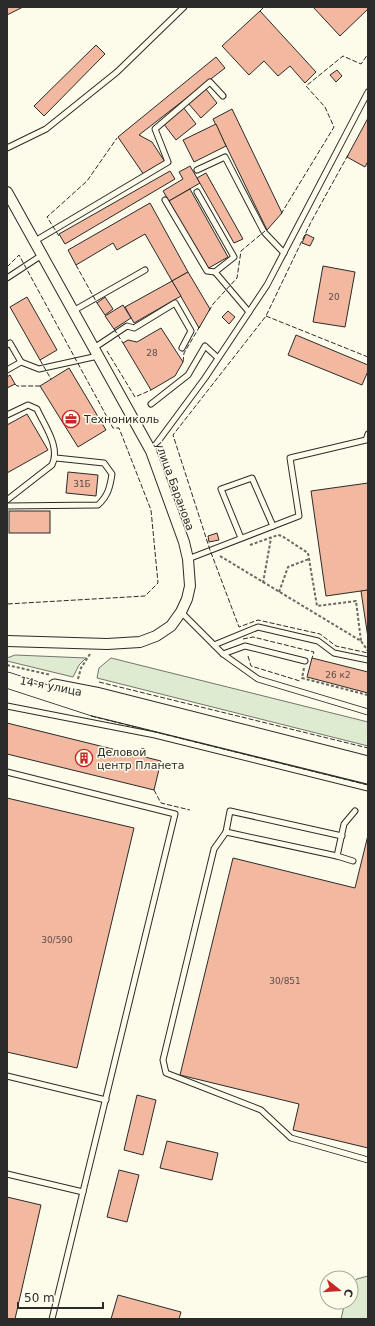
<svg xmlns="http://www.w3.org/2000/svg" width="375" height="1326" font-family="'DejaVu Sans',sans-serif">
<rect width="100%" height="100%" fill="#fdfbea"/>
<g fill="#deebd1" stroke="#74746e">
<path d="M15,655l71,3 -7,7 -6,12 -66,-16v-3z"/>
<path d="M111,658l257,64v24l-271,-68 2,-10z"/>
<path d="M368,1276v43h-27l4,-17h6v-18l6,-5z"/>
</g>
<g fill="#f2b8a0" stroke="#2b2b2b">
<path d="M7,7h16l-16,8z"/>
<path d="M313,7h55v2l-28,27z"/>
<path d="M260,11l56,61 -11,11 -15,-17 -12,10 -14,-15 -15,14 -27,-29z"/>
<path d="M96,45l9,9 -61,62 -10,-10z"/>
<path d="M216,57l9,11 -86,67 13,7 13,20 -21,13 -26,-38z"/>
<path d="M337,70l5,6 -6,6 -6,-7z"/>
<path d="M206,89l11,14 -16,15 -13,-15z"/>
<path d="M183,107l13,17 -20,16 -13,-17z"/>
<path d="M232,109l50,104 -15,17 -54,-111z"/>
<path d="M368,118v43l-3,6 -18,-10z"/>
<path d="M216,124l10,22 -32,16 -11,-22z"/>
<path d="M190,166l10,17 -31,18 -6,-10 20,-12 -4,-7z"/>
<path d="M170,171l5,8 -110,65 -6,-10z"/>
<path d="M206,173l37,66 -9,4 -37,-65z"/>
<path d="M190,189l38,68 -21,12 -38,-68z"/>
<path d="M150,203l38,69 -16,9 -27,-47 -28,16 -4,-7 -37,22 -8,-15z"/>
<path d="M306,234l8,4 -4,8 -8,-3z"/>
<path d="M323,266l32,6 -10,55 -32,-5z"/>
<path d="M188,272l22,37 -11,19 -27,-47z"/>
<path d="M172,281l9,15 -47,27 -9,-16z"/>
<path d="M27,297l30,53 -17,10 -30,-53z"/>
<path d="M105,297l8,12 -8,6 -8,-12z"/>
<path d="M123,305l8,13 -17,11 -9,-13z"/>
<path d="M228,311l7,6 -6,7 -7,-7z"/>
<path d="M161,328l22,34 -8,14 -24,14 -28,-47 5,-3 9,2z"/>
<path d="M296,335l72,30v6l-6,14 -74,-30z"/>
<path d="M69,368l37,62 -28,17 -38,-61z"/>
<path d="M10,375l5,9 -8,4v-11z"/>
<path d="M27,414l21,36 -41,23v-48z"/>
<path d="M68,472l30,3 -2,21 -30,-3z"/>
<path d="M368,483v107l-42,6 -15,-105z"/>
<rect x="9" y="511" width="41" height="22"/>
<path d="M217,533l2,7 -10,2 -1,-6z"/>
<path d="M368,590v48l-7,-47z"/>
<path d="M312,658l56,14v21l-61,-16z"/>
<path d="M7,723l154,38 -7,29 -147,-36z"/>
<path d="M7,798l127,30 -57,240 -70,-16z"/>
<path d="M368,835v313l-75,-18 6,-26 -119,-29 53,-217 122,30z"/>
<path d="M137,1095l19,5 -13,55 -19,-5z"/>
<path d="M167,1141l51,12 -6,27 -52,-12z"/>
<path d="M119,1170l20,5 -12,47 -20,-5z"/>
<path d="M7,1197l34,8 -26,114h-8z"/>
<path d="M118,1295l63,17 -2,7h-68z"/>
</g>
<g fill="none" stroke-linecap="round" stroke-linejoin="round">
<defs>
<g id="service">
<path d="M7,148l39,-19 71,-57 67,-65"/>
<path d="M197,170l28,-13 39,75 20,21"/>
<path d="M197,192l37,65 -19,15 34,40"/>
<path d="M165,200l42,71 8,1"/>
<path d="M35,241l133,-79 -13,-33 55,-47 13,14"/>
<path d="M7,278l35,-23"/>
<path d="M73,311l72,-41"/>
<path d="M7,345l3,-2 11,19 18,7 59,-13"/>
<path d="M94,348l33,-22 7,2 41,-25 16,28 -9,17"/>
<path d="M7,370l14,-8"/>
<path d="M151,404l37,-29 17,-29 13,12"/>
<path d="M7,415l21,-10 9,4c7,16 24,38 15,56l-45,35"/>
<path d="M151,451l54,-73 62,-93 101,-193"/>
<path d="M7,506l91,-1c10,-9 12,-18 14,-31l-8,-11 -48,-5"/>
<path d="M241,538l-20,-49 31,-11 21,48"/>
<path d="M188,559l111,-43 -9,-58 76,-18 2,-6"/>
<path d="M181,612l42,42 35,25 110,33"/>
<path d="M214,645l44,-18 60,14 16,12 34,7"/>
<path d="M223,654l22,-8 60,15"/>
<path d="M7,706l148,29 213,53"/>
<path d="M7,772l168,42 -123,505"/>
<path d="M226,832l4,-21 112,25"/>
<path d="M337,856l7,-32 11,-13"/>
<path d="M353,861l-16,-5 -111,-24 -12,17 -51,211 3,13 95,37 30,28 77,22"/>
<path d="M7,1076l99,24"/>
<path d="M7,1174l76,18"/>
</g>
<path id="minor" d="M7,192l144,259 33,91 4,17 2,27 -3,13 -6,13 -10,14 -15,10 -16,6 -33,2 -100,-3"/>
<g id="secondary">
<path d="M7,680l86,28 275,68"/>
<path d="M55,687l41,8 272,69"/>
</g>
</defs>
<use href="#service" stroke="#2b2b2b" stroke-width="7"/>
<use href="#minor" stroke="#2b2b2b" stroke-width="12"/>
<use href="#secondary" stroke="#2b2b2b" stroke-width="17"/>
<g stroke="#6a6964" stroke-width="2" stroke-dasharray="3 2" stroke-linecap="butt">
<path d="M250,545l28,-10 4,1 26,17 9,53 39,-5 5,40"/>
<path d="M220,556l141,85 7,10"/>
<path d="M263,583l8,-45"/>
<path d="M279,592l9,-25 21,-8"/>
<path d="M7,665l44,10"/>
<path d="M304,668l-2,10 66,17"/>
<path d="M78,679l3,-11 9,-14"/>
</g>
<use href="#service" stroke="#fdfbea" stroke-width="5"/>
<use href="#minor" stroke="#fdfbea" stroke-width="10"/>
<use href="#secondary" stroke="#fdfbea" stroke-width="15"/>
<g stroke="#2b2b2b" stroke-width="1" stroke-dasharray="5 2" stroke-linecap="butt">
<path d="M260,11l4,-4"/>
<path d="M348,155l-37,67 -45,94 -93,119 37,115 29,77 19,-7 62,14 16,12 32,7"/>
<path d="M281,214l53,-87 -9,-20 -19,-21 37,-30 18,8 7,-10"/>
<path d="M59,236l-12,-19 40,-36 30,-43"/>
<path d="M76,265l21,38"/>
<path d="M7,267l12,-12 94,173h6l32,82 7,73 -13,13 -138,8"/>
<path d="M209,311l4,-7 24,-26 4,-27 24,-20"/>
<path d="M266,316l102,41"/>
<path d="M114,329l9,14"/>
<path d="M107,351l28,46 16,-7"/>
<path d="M40,360l11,19"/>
<path d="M183,362l1,-9 16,-27"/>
<path d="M15,384l2,2h23"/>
<path d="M243,639l10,-2 61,15 -2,6"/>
<path d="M248,656l3,10 49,15"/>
<path d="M99,682l269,66"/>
<path d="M91,716l277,69"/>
<path d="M154,790l7,13 29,7"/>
</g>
</g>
<defs>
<symbol id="office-ring" viewBox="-11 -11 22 22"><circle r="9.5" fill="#fdfbea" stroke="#c62828" stroke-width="1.5"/><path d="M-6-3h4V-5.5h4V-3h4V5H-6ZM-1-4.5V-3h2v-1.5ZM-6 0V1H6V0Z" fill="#c62828"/></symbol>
<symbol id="building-ring" viewBox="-11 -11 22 22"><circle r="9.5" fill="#fdfbea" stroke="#c62828" stroke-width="1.5"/><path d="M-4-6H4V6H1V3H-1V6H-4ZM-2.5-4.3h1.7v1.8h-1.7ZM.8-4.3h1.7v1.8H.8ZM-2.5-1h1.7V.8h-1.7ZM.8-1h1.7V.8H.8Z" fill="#c62828"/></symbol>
</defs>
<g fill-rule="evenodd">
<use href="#office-ring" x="61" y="409" width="20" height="20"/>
<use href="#building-ring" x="74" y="748" width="20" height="20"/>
</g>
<g text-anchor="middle" stroke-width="3" stroke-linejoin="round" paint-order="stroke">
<g font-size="9" fill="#5d4e48">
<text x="334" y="300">20</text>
<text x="152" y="356">28</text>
<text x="82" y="487">31Б</text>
<text x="338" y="678">26 к2</text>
<text x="57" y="943">30/590</text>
<text x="285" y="984">30/851</text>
</g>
<g font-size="11" fill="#2b2b2b" stroke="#fdfbea" text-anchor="start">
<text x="84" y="423">Технониколь</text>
<text x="97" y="756">Деловой<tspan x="97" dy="13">центр Планета</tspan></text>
</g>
<g font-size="11" fill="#2b2b2b" stroke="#fdfbea">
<text transform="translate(175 486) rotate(70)" y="4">улица Баранова</text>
<text transform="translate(51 686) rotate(11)" y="4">14-я улица</text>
</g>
</g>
<rect width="375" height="1326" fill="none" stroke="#2b2b2b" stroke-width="16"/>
<g transform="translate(339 1290) rotate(107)"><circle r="19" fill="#fdfbea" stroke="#a9a89e"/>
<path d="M0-3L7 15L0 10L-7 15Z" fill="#c62828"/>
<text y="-6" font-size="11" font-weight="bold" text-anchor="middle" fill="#2b2b2b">С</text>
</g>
<path d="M18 1302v6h85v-6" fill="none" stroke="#2b2b2b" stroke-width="2"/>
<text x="24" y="1302" font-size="12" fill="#2b2b2b" stroke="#fdfbea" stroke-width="3" paint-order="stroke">50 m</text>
</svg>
